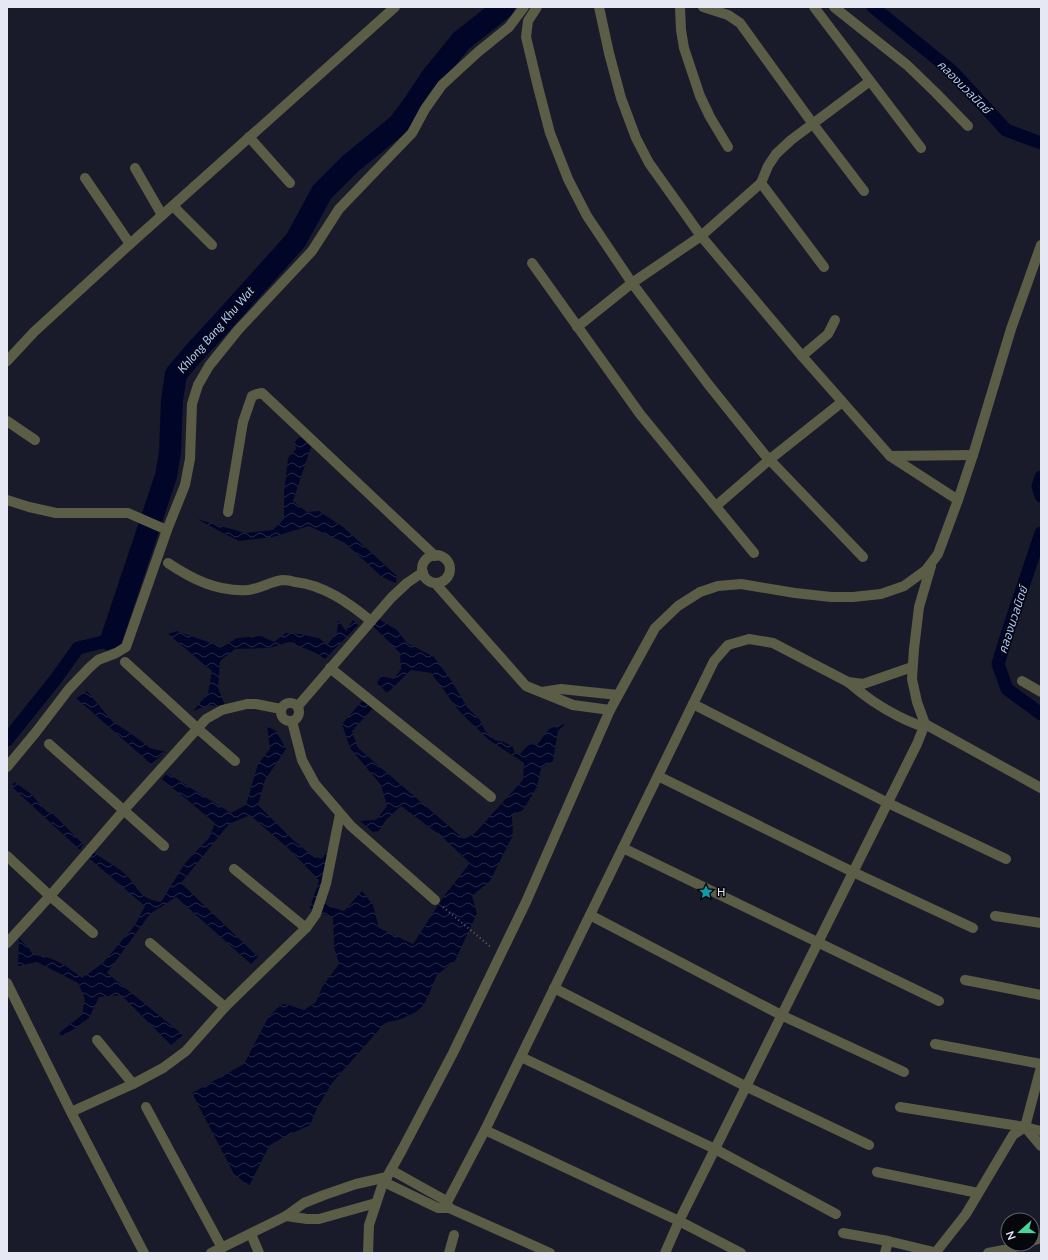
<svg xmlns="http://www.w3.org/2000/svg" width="1048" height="1260" font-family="Lato,'Noto Sans Thai',sans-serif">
<defs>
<pattern id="water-waves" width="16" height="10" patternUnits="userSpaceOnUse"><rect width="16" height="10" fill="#010528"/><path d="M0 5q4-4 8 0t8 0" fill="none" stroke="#262948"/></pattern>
</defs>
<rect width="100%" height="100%" fill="#1a1b2a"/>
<g fill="url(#water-waves)">
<path d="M300,436l11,11 -18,54 14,11 12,-1 24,16 54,49 -1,7 -14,-6 -37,-34 -36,-17 -36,11 -34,4 -18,-9 -24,-13 48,14 28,-3 11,-11v-26l4,-35 8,-9 -1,-7z"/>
<path d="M377,618l20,12 10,13 27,14 17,23 16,27 13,13 5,11 10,9 9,2 9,5 2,7h5l9,-10 8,1 12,-16 17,-6 -8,8 -5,30 -12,7 -4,19 -14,23 -11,5 1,20 -23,46 -18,15 5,17 -22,48 -18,14 -8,19 -6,12 -7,6 -15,7 -16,4 -53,60 -15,25 -7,17 -28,13 -13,8 -20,40 -15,-12 -42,-81 52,-29 25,-48 13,-12 7,1 15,5 12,-8 6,-15 17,-23 -5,-17 -1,-30 -11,-3 -12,-6 9,-28 -29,-30 -40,-35 -21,9 -48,59 77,74 -7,7 -75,-67 -26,17 -43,59 76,62 -12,10 -50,-50 -22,2 -10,21 -15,11 -12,7 -3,-3 23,-18 3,-16 -7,-16 -41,-21 -19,4 1,-28 9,9 5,8c22,2 32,10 49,23l21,-15 32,-38 10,-19 -55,-47 3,-7c10,7 23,14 32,22 15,14 12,24 36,28l24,-39 24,-25 6,-15 -53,-44 5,-6 64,40 15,-8 12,-41 12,-15 -3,-23 9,5 10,18 -21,31 -7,25 34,34 19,16 11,4 12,-19 -13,57c6,9 13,11 23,14l18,-20 11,14 6,23 34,16 31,-48 26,-33 -29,-27 -40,-30 -15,14 -7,11 -6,1 -13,-11 16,-1 11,-14 -6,-21 -31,-37 -8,-24 20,-23 12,6 -22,24 6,17 106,91 10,-5 49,-54 1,-17 -35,-23 -29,-28 -29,-39 -20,-3 -24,23 -10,-10 4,-7 13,3 7,-10 -1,-16 -29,-29z"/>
<path d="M338,620l8,11 7,-11 5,5 -33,34 -9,-6 -27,-11 -20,6 -34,1 -15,12 -2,27 7,17 -8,1 -8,-1 -16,6 15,-17 4,-23 -44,-37 9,-3 45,16 15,-9 24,-2 13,6 12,-9 14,1 19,4 8,7 10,-12z"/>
<path d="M87,691l25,30 21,14 17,13 16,4 -15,12 -75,-66z"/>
<path d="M14,782l16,11 17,19 5,1 31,31 -3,6 -68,-63z"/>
</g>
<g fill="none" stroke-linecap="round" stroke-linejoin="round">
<g stroke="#010528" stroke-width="13">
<path d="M873,7l79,64 54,59 35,13"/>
<path d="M1041,477l-3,9 3,10"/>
<path d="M1041,533l-32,95 -11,36 9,25 34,25"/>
<path d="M7,740l48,-60 23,-32 33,-8"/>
</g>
<path stroke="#010528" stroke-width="22" d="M111,640l55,-164 4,-24 2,-52 4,-26 17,-20 34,-37 69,-77 26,-48 28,-28 48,-39 15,-20 18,-27 30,-37 43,-34"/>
<path stroke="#5f606e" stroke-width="2" stroke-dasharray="1 3" stroke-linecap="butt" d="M443,907l49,41"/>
<g stroke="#5b5d47" stroke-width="10">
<path d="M537,7l-9,14 -2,16 12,50 12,46 18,46 19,37 45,67 76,101 57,71 98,102"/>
<path d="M599,7l10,46 12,45 15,40 13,25 52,73 101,120 88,100 68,44"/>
<path d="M680,7l1,23 3,18 16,48 10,21 18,30"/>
<path d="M703,7l25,8 12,8 73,101 51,67"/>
<path d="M814,7l107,141"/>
<path d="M834,7l73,58 29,28 32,33"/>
<path d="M249,137l41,46"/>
<path d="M135,168l27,47"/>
<path d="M85,178l45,66"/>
<path d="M761,183l63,84"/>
<path d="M173,206l39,39"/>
<path d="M532,263l108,151 114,139"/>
<path d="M577,327l55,-44 69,-47 60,-53 7,-17 8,-12 15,-14 79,-59"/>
<path d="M802,356l26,-22 7,-14"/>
<path d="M7,361l27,-29 96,-88 265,-237"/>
<path d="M7,421l28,19"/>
<path d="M890,456l83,-1"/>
<path d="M7,500l22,7 27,6h72l39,17"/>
<path d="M716,506l53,-46 73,-58"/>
<path d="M228,512l15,-90 9,-26 5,-2 5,-1 173,163"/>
<circle cx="436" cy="569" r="14"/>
<path d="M168,563c24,16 49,29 80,27 12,-1 23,-9 35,-10 4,0 9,1 12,2 29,3 54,21 76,39"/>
<path d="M435,583l91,103 47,19 37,5"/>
<path d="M125,662l73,67 37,32"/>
<path d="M330,668l161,129"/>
<path d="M1022,681l19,11"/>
<path d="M848,682c15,13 32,25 50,34 8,4 17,8 26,11"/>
<path d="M542,692l19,-3 57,6"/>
<circle cx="290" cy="712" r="9"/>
<path d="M693,704l195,99 118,56"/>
<path d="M298,706l93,-108 16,-15 16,-11"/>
<path d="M292,721l10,39 13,24 36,42 84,74"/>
<path d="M925,724l116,64"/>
<path d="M49,744l115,102"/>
<path d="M7,767l29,-35 33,-43 20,-21 9,-8 18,-7 10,-6 41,-117 18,-45 5,-26 2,-55 6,-19 11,-19 29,-36 74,-79 27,-42 73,-76 13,-24 17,-24 36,-33 31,-25 15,-20"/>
<path d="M658,776l195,96 120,56"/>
<path d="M623,848l316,153"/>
<path d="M7,856l43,40 43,37"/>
<path d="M234,869l72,59"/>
<path d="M590,915l193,101 121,56"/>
<path d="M995,916l46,7"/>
<path d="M7,943l43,-47 74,-86 82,-91 16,-9 25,-6h9l25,5"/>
<path d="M150,943l75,64"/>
<path d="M965,980l76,15"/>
<path d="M7,983l64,129 73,141"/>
<path d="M554,988l193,99 122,58"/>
<path d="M97,1040l36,44"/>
<path d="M935,1044l106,20"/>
<path d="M521,1057l194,92 121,65"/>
<path d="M146,1107l76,141"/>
<path d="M900,1107l125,20 16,4"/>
<path d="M71,1112l62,-28 30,-16 23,-17 39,-44 81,-79 10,-14 10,-30 14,-70"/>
<path d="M1025,1127l16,19"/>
<path d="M485,1130l194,91 62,32"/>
<path d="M391,1170l52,29 6,8"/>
<path d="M877,1172l101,21"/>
<path d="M384,1182l54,26h11l101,45"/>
<path d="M444,1208l41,-78 229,-469 14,-16 21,-6 24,4 75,39 15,2 49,-17"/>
<path d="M286,1216l21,3h12l57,-16"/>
<path d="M843,1233l45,8 50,12"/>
<path d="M251,1234l8,19"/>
<path d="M1032,1241l9,-3"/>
<path d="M936,1252l30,-38 47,-79 12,-8 16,-60"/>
<path d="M211,1253l75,-37 18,-13 20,-8 32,-11 31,-7"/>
<path d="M368,1253l1,-28 13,-39 20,-36 51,-97 73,-151 84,-192 45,-82 23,-22 22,-14 18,-6 23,-2 54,9 36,4h22l28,-3 23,-8 22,-16 12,-16 20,-54 15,-45 38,-126 30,-84"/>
<path d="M449,1253l5,-18"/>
<path d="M665,1253l14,-32c80,-159 159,-318 238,-477l8,-20 -8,-22 -5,-23 2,-30 5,-42 12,-41"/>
<path d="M885,1253l3,-12"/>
<path d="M988,1253l21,-4 15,-5"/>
</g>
</g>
<defs>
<symbol id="sight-bare" viewBox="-9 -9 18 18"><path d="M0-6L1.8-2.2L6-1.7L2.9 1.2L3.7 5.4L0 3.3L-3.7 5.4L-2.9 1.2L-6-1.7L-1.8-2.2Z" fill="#0f9aa8" stroke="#06070d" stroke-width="2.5" paint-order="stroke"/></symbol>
</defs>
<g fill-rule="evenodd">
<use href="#sight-bare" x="696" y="882" width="20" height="20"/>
</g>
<g text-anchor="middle" stroke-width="3" stroke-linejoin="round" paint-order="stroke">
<g font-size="11" fill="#e6e8f3" stroke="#06070d" text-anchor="start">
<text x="717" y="896">H</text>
</g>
<g font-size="12" font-style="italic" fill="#abc6fd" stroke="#06070d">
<text transform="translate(964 87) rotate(45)" y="4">คลองนวลนิตย์</text>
<text transform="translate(216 330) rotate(-49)" y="4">Khlong Bang Khu Wat</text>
<text transform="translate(1013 620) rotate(-72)" y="4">คลองนวลนิตย์</text>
</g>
</g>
<rect width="1048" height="1260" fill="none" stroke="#e6e8f3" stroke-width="16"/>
<g transform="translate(1020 1232) rotate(249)"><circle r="19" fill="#06070d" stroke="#606169"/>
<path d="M0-3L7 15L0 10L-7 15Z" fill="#4ad49c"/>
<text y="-6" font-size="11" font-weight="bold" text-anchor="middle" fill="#e6e8f3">N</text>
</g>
</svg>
